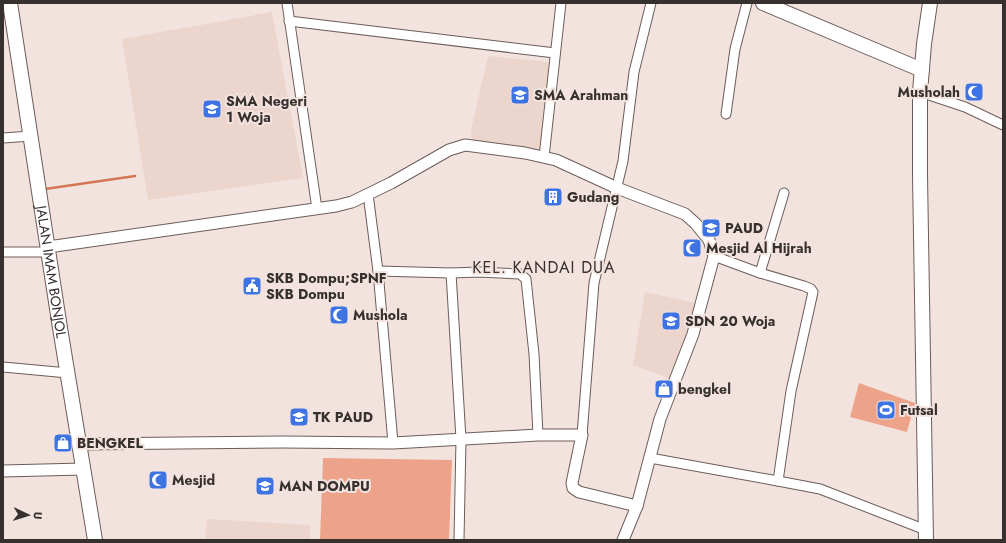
<svg xmlns="http://www.w3.org/2000/svg" width="1006" height="543" font-family="Jost,sans-serif">
<rect width="100%" height="100%" fill="#f3e3de"/>
<g fill="#ecd5cd">
<path d="M272,12l31,166 -155,22 -26,-161z"/>
<path d="M488,56l61,6 -8,91 -69,-11 -1,-12 3,-13z"/>
<path d="M712,220l7,4 -8,12 -7,-5z"/>
<path d="M645,292l55,12 -29,75 -38,-14z"/>
<path d="M207,519l103,6v15h-105z"/>
</g>
<g fill="#eda38a">
<path d="M859,383l56,20 -8,29 -57,-15z"/>
<path d="M323,458l129,2 -3,80h-129z"/>
</g>
<g fill="none" stroke-linecap="round" stroke-linejoin="round">
<path stroke="#d47654" stroke-width="2.5" d="M45,189l90,-13"/>
<defs>
<g id="minor">
<path d="M287,3l30,206"/>
<path d="M289,21l266,32"/>
<path d="M920,92l45,15 38,18"/>
<path d="M726,114l9,-65 12,-46"/>
<path d="M3,138l28,-2"/>
<path d="M544,157l17,-154"/>
<path d="M368,194l10,77 15,172"/>
<path d="M3,252h46"/>
<path d="M714,256l46,17 44,13 7,3 2,3 -22,99 -13,90 42,8 106,41"/>
<path d="M378,271l73,2 10,166 -2,101"/>
<path d="M451,273l28,-1 41,2 6,5 8,75 4,81"/>
<path d="M760,273l24,-80"/>
<path d="M3,367l65,6"/>
<path d="M582,435l12,-152 29,-122 11,-89 17,-69"/>
<path d="M650,458l128,23"/>
</g>
<g id="tertiary">
<path d="M48,247l288,-41 16,-4 39,-19 58,-33 16,-5 60,8 31,7 61,28 68,26 11,10 13,16 5,16 -21,78 -33,85 -23,87 -14,34"/>
<path d="M79,444l204,-2 110,1 145,-8h44l-10,48 1,5 6,4 58,14"/>
<path d="M3,471l80,-2"/>
</g>
<path id="primary" d="M763,3l159,67"/>
<g id="trunk">
<path id="s1" d="M10,3l50,325 35,212"/>
<path d="M926,540l-6,-365v-83l4,-48 6,-41"/>
</g>
</defs>
<use href="#minor" stroke="#6b5d59" stroke-width="11"/>
<use href="#tertiary" stroke="#6b5d59" stroke-width="13"/>
<use href="#primary" stroke="#6b5d59" stroke-width="16"/>
<use href="#trunk" stroke="#6b5d59" stroke-width="16"/>
<use href="#minor" stroke="#fff" stroke-width="9"/>
<use href="#tertiary" stroke="#fff" stroke-width="11"/>
<use href="#primary" stroke="#fff" stroke-width="14"/>
<use href="#trunk" stroke="#fff" stroke-width="14"/>
</g>
<defs>
<symbol id="mosque-square" viewBox="-11 -11 22 22"><rect x="-9" y="-9" width="18" height="18" rx="4" fill="#3e73e3" stroke="#f3e3de"/><path d="M3.5-4.9A6 6 0 1 0 3.5 4.9A5 5 0 1 1 3.5-4.9Z" fill="#fff"/></symbol>
<symbol id="school-square" viewBox="-11 -11 22 22"><rect x="-9" y="-9" width="18" height="18" rx="4" fill="#3e73e3" stroke="#f3e3de"/><path d="M0-5L7-2L0 1L-7-2ZM-4 1L0 2.5L4 1V4Q0 6-4 4Z" fill="#fff"/></symbol>
<symbol id="building-square" viewBox="-11 -11 22 22"><rect x="-9" y="-9" width="18" height="18" rx="4" fill="#3e73e3" stroke="#f3e3de"/><path d="M-4-6H4V6H1V3H-1V6H-4ZM-2.5-4.3h1.7v1.8h-1.7ZM.8-4.3h1.7v1.8H.8ZM-2.5-1h1.7V.8h-1.7ZM.8-1h1.7V.8H.8Z" fill="#fff"/></symbol>
<symbol id="civic-square" viewBox="-11 -11 22 22"><rect x="-9" y="-9" width="18" height="18" rx="4" fill="#3e73e3" stroke="#f3e3de"/><path d="M-.6-6.5H3V-4.5H.6V-3L4-1V1h2V6H-6V1h2V-1L-.6-3ZM-1.2 2.5V6h2.4V2.5Z" fill="#fff"/></symbol>
<symbol id="shop-square" viewBox="-11 -11 22 22"><rect x="-9" y="-9" width="18" height="18" rx="4" fill="#3e73e3" stroke="#f3e3de"/><path d="M-5-2.5h2.3a2.7 3.5 0 0 1 5.4 0H5L5.5 6h-11ZM-1.5-2.5h3a1.5 2.3 0 0 0-3 0Z" fill="#fff"/></symbol>
<symbol id="stadium-square" viewBox="-11 -11 22 22"><rect x="-9" y="-9" width="18" height="18" rx="4" fill="#3e73e3" stroke="#f3e3de"/><path d="M0-5a6.5 5 0 1 0 0 10a6.5 5 0 1 0 0-10ZM-3.5-1.8h7v3.6h-7Z" fill="#fff"/></symbol>
</defs>
<g fill-rule="evenodd">
<use href="#mosque-square" x="963" y="81" width="22" height="22"/>
<use href="#school-square" x="509" y="84" width="22" height="22"/>
<use href="#school-square" x="201" y="98" width="22" height="22"/>
<use href="#building-square" x="542" y="186" width="22" height="22"/>
<use href="#school-square" x="700" y="217" width="22" height="22"/>
<use href="#mosque-square" x="681" y="237" width="22" height="22"/>
<use href="#civic-square" x="241" y="275" width="22" height="22"/>
<use href="#mosque-square" x="328" y="304" width="22" height="22"/>
<use href="#school-square" x="660" y="310" width="22" height="22"/>
<use href="#shop-square" x="653" y="378" width="22" height="22"/>
<use href="#stadium-square" x="875" y="399" width="22" height="22"/>
<use href="#school-square" x="288" y="406" width="22" height="22"/>
<use href="#shop-square" x="52" y="432" width="22" height="22"/>
<use href="#mosque-square" x="147" y="469" width="22" height="22"/>
<use href="#school-square" x="254" y="475" width="22" height="22"/>
</g>
<g text-anchor="middle" stroke-width="4" stroke-linejoin="round" paint-order="stroke">
<g font-size="14" font-weight="bold" fill="#36302e" stroke="#f3e3de" text-anchor="start">
<text x="960" y="97" text-anchor="end">Musholah</text>
<text x="534" y="100">SMA Arahman</text>
<text x="226" y="106">SMA Negeri<tspan x="226" dy="16">1 Woja</tspan></text>
<text x="567" y="202">Gudang</text>
<text x="725" y="233">PAUD</text>
<text x="706" y="253">Mesjid Al Hijrah</text>
<text x="266" y="283">SKB Dompu;SPNF<tspan x="266" dy="16">SKB Dompu</tspan></text>
<text x="353" y="320">Mushola</text>
<text x="685" y="326">SDN 20 Woja</text>
<text x="678" y="394">bengkel</text>
<text x="900" y="415">Futsal</text>
<text x="313" y="422">TK PAUD</text>
<text x="77" y="448">BENGKEL</text>
<text x="172" y="485">Mesjid</text>
<text x="279" y="491">MAN DOMPU</text>
</g>
<g font-size="14" fill="#36302e" stroke="#f3e3de">
<text dy="5" stroke="none"><textPath href="#s1" startOffset="272">JALAN IMAM BONJOL</textPath></text>
</g>
<g font-size="16" letter-spacing="1" fill="#36302e" stroke="#f3e3de">
<text x="544" y="273">KEL. KANDAI DUA</text>
</g>
</g>
<rect width="1006" height="543" fill="none" stroke="#36302e" stroke-width="8"/>
<g transform="translate(28 515) rotate(94)" stroke="#f3e3de" stroke-width="3" paint-order="stroke">
<path d="M0-3L7 15L0 10L-7 15Z" fill="#36302e"/>
<text y="-6" font-size="11" font-weight="bold" text-anchor="middle" fill="#36302e">U</text>
</g>
</svg>
